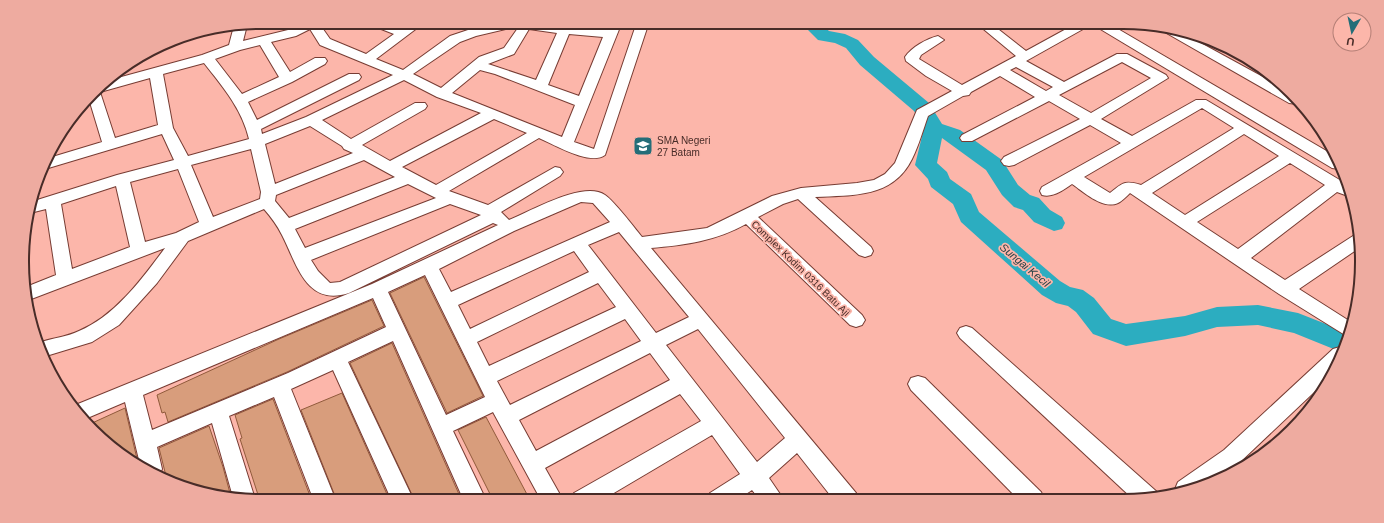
<svg xmlns="http://www.w3.org/2000/svg" width="1384" height="523" font-family="Helvetica,sans-serif">
<rect width="100%" height="100%" fill="#fcb6aa"/>
<g fill="none" stroke-linecap="round" stroke-linejoin="round">
<path fill="#2cadc0" fill-rule="evenodd" d="M800,22h19l10,9 16,3 13,6 16,17 55,46 13,21 18,6 42,30 16,25 12,10 9,3 11,12 12,7 3,6 -3,6 -8,2 -20,-9 -11,-12 -9,-3 -12,-12 -16,-25 -44,-32 -5,25 10,9 3,7 21,15 8,18 81,69 10,6 13,3 11,8 17,21 15,5 59,-8 32,-9 41,-2 40,8 51,20 -8,19 -47,-19 -36,-8 -41,2 -32,9 -59,10 -33,-12 -17,-22 -8,-6 -12,-3 -14,-8 -81,-73 -8,-18 -22,-17 -3,-8 -13,-14 9,-37 -10,-17 -54,-46 -14,-17 -11,-5 -17,-3z"/>
</g>
<g fill="#d89d7c" stroke="#905a3b">
<path d="M424,277l59,119 -36,17 -57,-120z"/>
<path d="M372,300l12,26 -97,46 -119,50 -3,-10 -3,1 -5,-18 122,-56z"/>
<path d="M392,343l70,158h-47l-65,-138z"/>
<path d="M342,393l48,108h-53l-36,-91z"/>
<path d="M273,399l39,102h-52l-20,-62 2,-1 -7,-23z"/>
<path d="M125,408l13,55 -22,-11 -26,-28z"/>
<path d="M486,417l44,83h-37l-35,-70z"/>
<path d="M209,426l14,41 8,30 -32,-4 -33,-17 -7,-28z"/>
</g>
<g fill="none" stroke-linecap="round" stroke-linejoin="round">
<defs>
<g id="minor">
<path d="M306,22h12l12,17 36,15 28,-20 -23,-9 -2,-3h17l16,6 9,-6h14l-49,37 27,11 47,-34 18,-6 36,-8h26l77,8 3,-8h12l-48,120 20,7 43,-127h12l-44,133c-15,11 -50,-10 -66,-17l-90,53 39,14 67,-38 5,1 3,4 -3,4 -59,36 8,8c22,-9 75,-40 96,-25 10,7 28,31 37,42l65,-9 65,-32 29,-8 56,-5 17,-3 11,-6 10,-11 22,-53 35,-19 -26,-15 -20,-15 -1,-4c7,-10 21,-18 33,-21l6,4 -23,15 -2,4 43,26 54,-29 -41,-34h14l37,29 53,-29h27l229,134 4,13 -7,-1 -240,-144 -66,37 38,21 53,-28h10l39,21 2,3 -67,41 31,17 64,-36h10l137,82 5,14 -11,-4 -86,66 34,22 68,-44 7,-2 -1,14 -60,41 55,35 -6,12 -3,-1 -66,-41 -149,-101c-4,4 -8,8 -12,10 -15,7 -34,-11 -46,-19 -9,6 -19,14 -30,11l-2,-4 2,-4 79,-44 -31,-18 -76,40 -5,1 -5,-1 -3,-4 3,-4 76,-38 -31,-18 -77,40h-10l-2,-3 2,-3 73,-38 -35,-21 -29,16 -2,3 -6,1 -35,20c-5,14 -9,29 -16,43 -19,39 -59,36 -97,38l56,50 2,4 -2,4 -6,2 -6,-2 -61,-56 -15,5 -25,13 104,98 3,5 -3,5 -6,2 -6,-2 -104,-101c-30,17 -61,21 -95,24l205,245 3,7h-25l-37,-47 -28,25 15,22h-24l-8,-10 -15,10h-30l3,-7 30,-19 -28,-39 -110,65h-31l3,-7 127,-72 -21,-27 -135,74 18,32h-22l-48,-88 -40,19 33,69 -22,1 -71,-160 -45,21 66,139h-22l-59,-131 -42,19 45,112h-22l-40,-104 -45,19 26,83 -22,-2 -21,-74 -55,24 5,22 -2,5 -20,-10 -15,-62 -40,17 -12,-13 299,-122 126,-59 -5,-2 -144,70c-43,14 -52,-29 -67,-58 -5,-10 -11,-18 -18,-26l-76,32 -31,42 -38,42 -27,17 -46,14 -5,-14c12,-4 26,-5 38,-11 36,-15 63,-52 86,-83l-139,53v-14l30,-12 -10,-66 -16,4 4,-12 83,-26 57,-15 -12,-26 -117,35 4,-11 53,-16 -13,-43 14,-17 99,-27 27,-10 5,-19 13,-1 -4,16 45,-11zM514,27l4,1 -14,20 -25,9 -38,31 -28,-14 47,-32 16,-6zM310,29l10,16 73,30 -87,42 -44,17 -1,-5 98,-49 2,-3 -2,-3h-10l-92,46 -9,-18 44,-20 33,-18 2,-3 -2,-3h-10l-25,14 -19,-30 25,-6zM529,29l28,4 -21,47 -48,-16 26,-10zM569,34l34,3 -24,59 -31,-11zM260,45l19,32 -37,17 -27,-35 25,-9zM1122,62l29,16 -60,35 -32,-18zM204,63c19,24 38,46 45,76l-61,17 -15,-28 -10,-54zM1016,67l37,20 -7,4 -36,-21zM480,70l15,4 80,31 -13,32 -110,-44zM150,78l8,47 -43,13 -15,-46zM404,80l33,17 44,16 -91,48 -28,-16 63,-36 2,-3 -2,-3h-10l-64,36 -29,-19zM1202,108l32,20 -93,57c-17,-5 -18,-2 -31,8l-26,-16zM494,119l33,14 -91,52 -34,-18zM310,126l32,20 2,3 9,4 -78,31 -10,-40zM1244,134l35,22 -94,59 -33,-22zM251,149l10,43 -1,7 -47,18 -22,-52zM364,160l31,17 -106,41 -14,-17 1,-6zM1290,163l35,22 -87,64 -41,-27zM178,169l21,53 -23,11 -31,9 -15,-60zM408,184l28,14 -131,50 -10,-19zM116,186l14,61 -58,22 -11,-65zM581,202l12,1 17,19 -159,70 -12,-23 75,-38zM450,204l31,11 -141,67 -10,1 -12,-12 -7,-11zM619,232l70,85 -33,16 -68,-88zM574,251l15,21 -119,57 -12,-24zM425,275l60,122 -39,18 -58,-123zM598,283l18,24 -127,59 -12,-24zM373,298l13,29 -98,46 -136,57 -9,-35zM625,319l16,22 -131,64 -13,-24zM698,329l87,109 -28,24 -91,-117zM650,353l20,27 -134,71 -17,-31z"/>
<path d="M1156,27l19,2 108,59 14,16 -8,-1z"/>
<path d="M966,326l6,2 185,164 2,5 -26,2 -173,-161 -3,-5 3,-5z"/>
<path d="M1340,347l3,1 -13,29 -92,87 -22,16 -39,12 -2,-3 3,-7 46,-32 109,-101z"/>
<path d="M918,376l7,2 116,114 3,7h-26l-107,-109 -3,-6 3,-6z"/>
</g>
</defs>
<use href="#minor" stroke="#773c33" stroke-width="2"/>
<use href="#minor" fill="#fff" fill-rule="evenodd"/>
</g>
<defs>
<symbol id="school-square" viewBox="-11 -11 22 22"><rect x="-9" y="-9" width="18" height="18" rx="4" fill="#246d78" stroke="#fcb6aa"/><path d="M0-5L7-2L0 1L-7-2ZM-4 1L0 2.5L4 1V4Q0 6-4 4Z" fill="#fff"/></symbol>
</defs>
<g fill-rule="evenodd">
<use href="#school-square" x="632" y="135" width="22" height="22"/>
</g>
<g text-anchor="middle" stroke-width="3.5" stroke-linejoin="round" paint-order="stroke">
<g font-size="10" fill="#482c28" stroke="#fcb6aa" text-anchor="start">
<text x="657" y="144">SMA Negeri<tspan x="657" dy="12">27 Batam</tspan></text>
</g>
<g font-size="10" fill="#482c28" stroke="#fcb6aa">
<text transform="translate(801 268) rotate(44)" y="4">Complex Kodim 0316 Batu Aji</text>
</g>
<g font-size="11" font-style="italic" fill="#294348" stroke="#fcb6aa">
<text transform="translate(1025 265) rotate(40)" y="4">Sungai Kecil</text>
</g>
</g>
<path d="M0 0H1384V523H0ZM261 29H1123A232 232 0 0 1 1355 261V262A232 232 0 0 1 1123 494H261A232 232 0 0 1 29 262V261A232 232 0 0 1 261 29Z" fill="#eeaba0" fill-rule="evenodd"/>
<path fill="none" stroke="#482c28" stroke-width="2" d="M261 29H1123A232 232 0 0 1 1355 261V262A232 232 0 0 1 1123 494H261A232 232 0 0 1 29 262V261A232 232 0 0 1 261 29Z"/>
<g transform="translate(1352 32) rotate(189)"><circle r="19" fill="#fcb6aa" stroke="#b47f76"/>
<path d="M0-3L7 15L0 10L-7 15Z" fill="#246d78"/>
<text y="-6" font-size="11" font-weight="bold" text-anchor="middle" fill="#482c28">U</text>
</g>
</svg>
